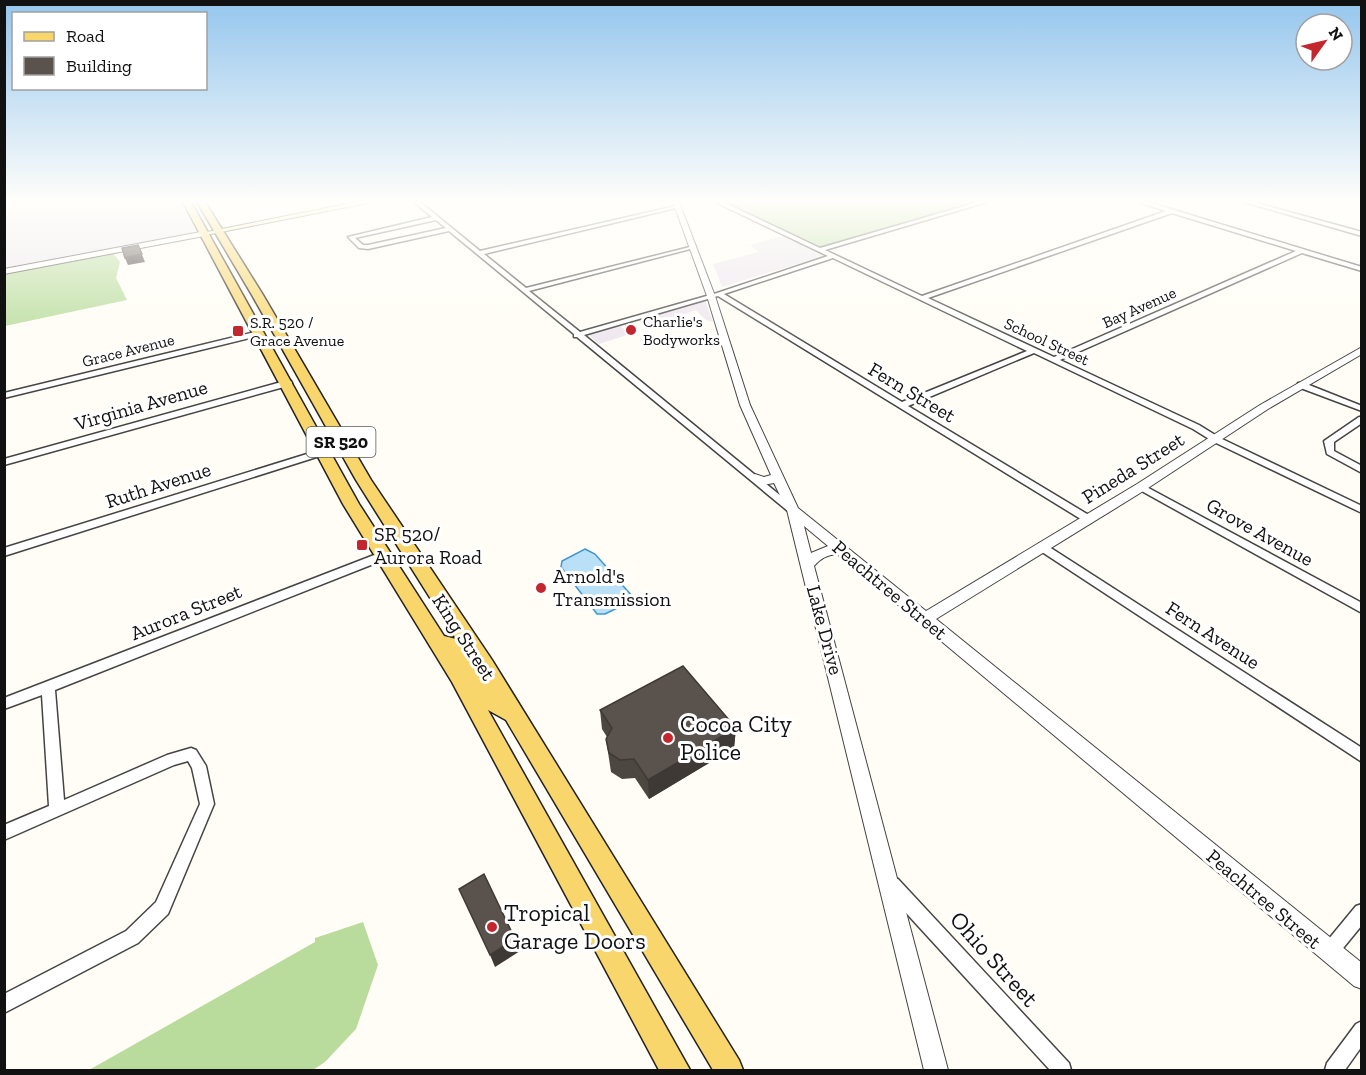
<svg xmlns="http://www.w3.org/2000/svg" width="1366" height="1075" font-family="'Zilla Slab',serif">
<rect width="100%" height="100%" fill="#fffdf5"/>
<g fill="#eee6ef">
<path d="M5,202h175l17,32 -192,37z"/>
<path d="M783,236l40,20 -101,31 -9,-23 46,-12 -9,-7z"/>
<path d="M705,300l8,22 -7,-2 -10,-10 -49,18 -9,-8z"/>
<path d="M619,325l11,9 -31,10 -10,-9z"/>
</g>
<g fill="#b9dc9c">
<path d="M724,202h255l-157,45z"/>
<path d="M113,253l7,9 -4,16 11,22 -122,26v-53z"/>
<path d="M363,922l15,43 -22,64 -31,33 -12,8h-224l226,-128v-4z"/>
</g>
<path fill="#b9e0f7" stroke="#3f96cf" stroke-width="1.5" d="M585,549l10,5 37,42 -2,6 -25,12h-8l-36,-47 1,-6z"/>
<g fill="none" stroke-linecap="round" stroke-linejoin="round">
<defs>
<g id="minor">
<path d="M414,202h6l60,49 200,-46v2l-196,47 42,34 168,-42v2l-165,43 51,41 137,-39 111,-37 -113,-54h8l97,46 158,-46h9l-162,48 97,46 244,-85 -28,-9h9l27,8 188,57v4l-60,-18 -242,107 139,65 21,13 142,68v7l-148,-71 -21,-13 -159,-76 -126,53 184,111 1,2 -1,2h-8l-366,-225 -134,39 214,175 -5,3 -4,-1 -212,-175h-3v-3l-125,-103 -81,18 -9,-1 -11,-11 84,-20zM1172,213l124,38 -242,106 -126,-59zM436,220l10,8 -78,17h-5l-8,-7zM833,258l194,93 -125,51 -178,-108z"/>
<path d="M1244,202h9l109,30v4z"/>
<path d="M259,331l4,2 -1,2 -258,63v-5z"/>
<path d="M285,381h6l1,2 -1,2 -287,80v-6z"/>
<path d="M1298,383h6l58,23v5l-64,-24z"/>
<path d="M1359,417h3v6l-28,19v9l28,15v7l-35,-19 -3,-13z"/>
<path d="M323,449l5,3 -2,2 -322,102v-8z"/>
<path d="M1141,484l221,119v10l-224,-124 -2,-2 2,-2z"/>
<path d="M1043,543l319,205v14l-323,-212 -1,-3 1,-3z"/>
<path d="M382,552l4,1 1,3 -1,3 -331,131 9,110 103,-45 24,-7 5,2 10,16 8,38 -46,110 -30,29 -134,70v-19l122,-63 30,-29 44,-98 -8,-36 -4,-7 -14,4 -170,75v-15l45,-19 -7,-111 -38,14v-11z"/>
<path d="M892,877l6,2 171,184 2,7h-21l-164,-179 -2,-6 2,-6z"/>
<path d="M1362,904v21l-27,33 -6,2 -6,-2 -2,-6 2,-6 33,-40z"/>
<path d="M1362,1021v25l-17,24h-20l2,-7 29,-39z"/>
</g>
<g id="tertiary">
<path d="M673,202h6l36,94 35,109 48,103 128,103 211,-127 123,-79 102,-58v7l-94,55 -123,81 -209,129 426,344v26l-8,-3 -517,-432c-10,1 -16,4 -23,12l134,504h-24l-137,-560 -13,-27 -11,2 -14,-7 6,-4 9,3 7,-2 -31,-70 -33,-109zM804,526l24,20 -17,7z"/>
<path d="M206,231l4,2 -1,2 -205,39v-5z"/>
</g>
<path id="secondary" d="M356,202h17l-167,33 -4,-2z"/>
<path id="primary" d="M183,202h8l168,302 85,132 12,3 -100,-159 -104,-185 -55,-93h8l58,93 108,185 121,180 247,400 4,10h-30l-207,-350 -18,-10 202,360h-31l-207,-388 -109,-178z"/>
</defs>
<use href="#minor" stroke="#444" stroke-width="3"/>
<use href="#tertiary" stroke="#444" stroke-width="2"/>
<use href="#secondary" stroke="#333" stroke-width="2"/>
<use href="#primary" stroke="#222" stroke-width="3"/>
<use href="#minor" fill="#fff" fill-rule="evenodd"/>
<use href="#tertiary" fill="#fff" fill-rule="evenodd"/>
<use href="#secondary" fill="#fff6b0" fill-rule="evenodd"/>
<use href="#primary" fill="#f9d66b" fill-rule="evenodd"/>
</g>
<path fill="#4d4742" d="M600,710l136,18 -2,20 -85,51 -14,-21 -13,1 -11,-7 -5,-33 1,-2 -5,-8z"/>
<g fill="#3f3936">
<path d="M138,245l7,17 -17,3 -3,-7z"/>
<path d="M736,728l-2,20 -85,51 -1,-19z"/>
<path d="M515,939l5,12 -25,16 -5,-12z"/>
</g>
<g fill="#5a524d" stroke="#3f3936" stroke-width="1.5">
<path d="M138,245l4,9 -17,4 -3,-10z"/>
<path d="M683,666l53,62 -88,52 -14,-21 -14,1 -11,-7 -3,-14 6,-11 -12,-18z"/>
<path d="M484,874l31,65 -25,16 -31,-66z"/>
</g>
<linearGradient id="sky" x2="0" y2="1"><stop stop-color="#95c6ee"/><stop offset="0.57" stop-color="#fffefa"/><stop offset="1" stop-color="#fffefa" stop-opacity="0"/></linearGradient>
<rect width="1366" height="353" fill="url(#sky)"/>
<g fill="#c4262e" stroke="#fff" stroke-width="2">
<circle cx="631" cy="330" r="6"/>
<rect x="232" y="325" width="12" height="12" rx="3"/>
<rect x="356" y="539" width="12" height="12" rx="3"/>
<circle cx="541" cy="588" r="6"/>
<circle cx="668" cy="738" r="6"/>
<circle cx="492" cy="927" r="6"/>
</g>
<g text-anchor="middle" stroke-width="6" stroke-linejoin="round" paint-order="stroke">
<g font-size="16" fill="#111" stroke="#fff">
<text transform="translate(1139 307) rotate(-24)" y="6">Bay Avenue</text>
<text transform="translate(1047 341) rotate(25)" y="6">School Street</text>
<text transform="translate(128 350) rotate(-14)" y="6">Grace Avenue</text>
</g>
<g font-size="16" fill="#111" stroke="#fff" text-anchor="start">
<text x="643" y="327">Charlie's<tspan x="643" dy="18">Bodyworks</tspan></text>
<text x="250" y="328">S.R. 520 /<tspan x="250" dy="18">Grace Avenue</tspan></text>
</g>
<rect fill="#fff" stroke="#585858" stroke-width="1.5" x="306.5" y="427" width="69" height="30" rx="4.5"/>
<g font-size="18" font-weight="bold" fill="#111">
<text x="341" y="448">SR 520</text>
</g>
<g font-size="20" fill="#111" stroke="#fff">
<text transform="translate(912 392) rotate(31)" y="7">Fern Street</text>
<text transform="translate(141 405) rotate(-16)" y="7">Virginia Avenue</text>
<text transform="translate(1133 468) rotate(-32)" y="7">Pineda Street</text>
<text transform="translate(158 485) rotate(-18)" y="7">Ruth Avenue</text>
<text transform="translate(1260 532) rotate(29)" y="7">Grove Avenue</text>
<text transform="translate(890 590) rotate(40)" y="7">Peachtree Street</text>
<text transform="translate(186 612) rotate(-22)" y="7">Aurora Street</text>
<text transform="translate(825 630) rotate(75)" y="7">Lake Drive</text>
<text transform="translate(1213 635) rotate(33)" y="7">Fern Avenue</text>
<text transform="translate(464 637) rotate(57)" y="7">King Street</text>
<text transform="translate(1264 899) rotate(40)" y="7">Peachtree Street</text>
</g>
<g font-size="20" fill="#111" stroke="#fff" text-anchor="start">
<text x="374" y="541">SR 520/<tspan x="374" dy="23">Aurora Road</tspan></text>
<text x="553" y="583">Arnold's<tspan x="553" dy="23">Transmission</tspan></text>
</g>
<g font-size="24" fill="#111" stroke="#fff" text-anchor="start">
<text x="680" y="732">Cocoa City<tspan x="680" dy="28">Police</tspan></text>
<text x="504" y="921">Tropical<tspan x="504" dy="28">Garage Doors</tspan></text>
</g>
<g font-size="24" fill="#111" stroke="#fff">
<text transform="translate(994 959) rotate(48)" y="8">Ohio Street</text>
</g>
</g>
<rect width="1366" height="1075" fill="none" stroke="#111111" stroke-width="12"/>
<rect x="12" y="12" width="195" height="78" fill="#ffffff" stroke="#a0a0a0" stroke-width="1.5"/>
<rect x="24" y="32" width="30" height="9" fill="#f9d66b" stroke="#a0a0a0" stroke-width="1.5"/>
<text x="66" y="42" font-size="18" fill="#111111">Road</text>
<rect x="24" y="57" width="30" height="18" fill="#5a524d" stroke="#a0a0a0" stroke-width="1.5"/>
<text x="66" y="72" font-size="18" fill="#111111">Building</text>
<g transform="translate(1324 42) rotate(56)"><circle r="28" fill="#ffffff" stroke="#a0a0a0" stroke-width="1.5"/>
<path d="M0-4.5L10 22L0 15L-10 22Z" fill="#c4262e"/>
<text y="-9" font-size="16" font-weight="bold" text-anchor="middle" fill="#111111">N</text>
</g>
</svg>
